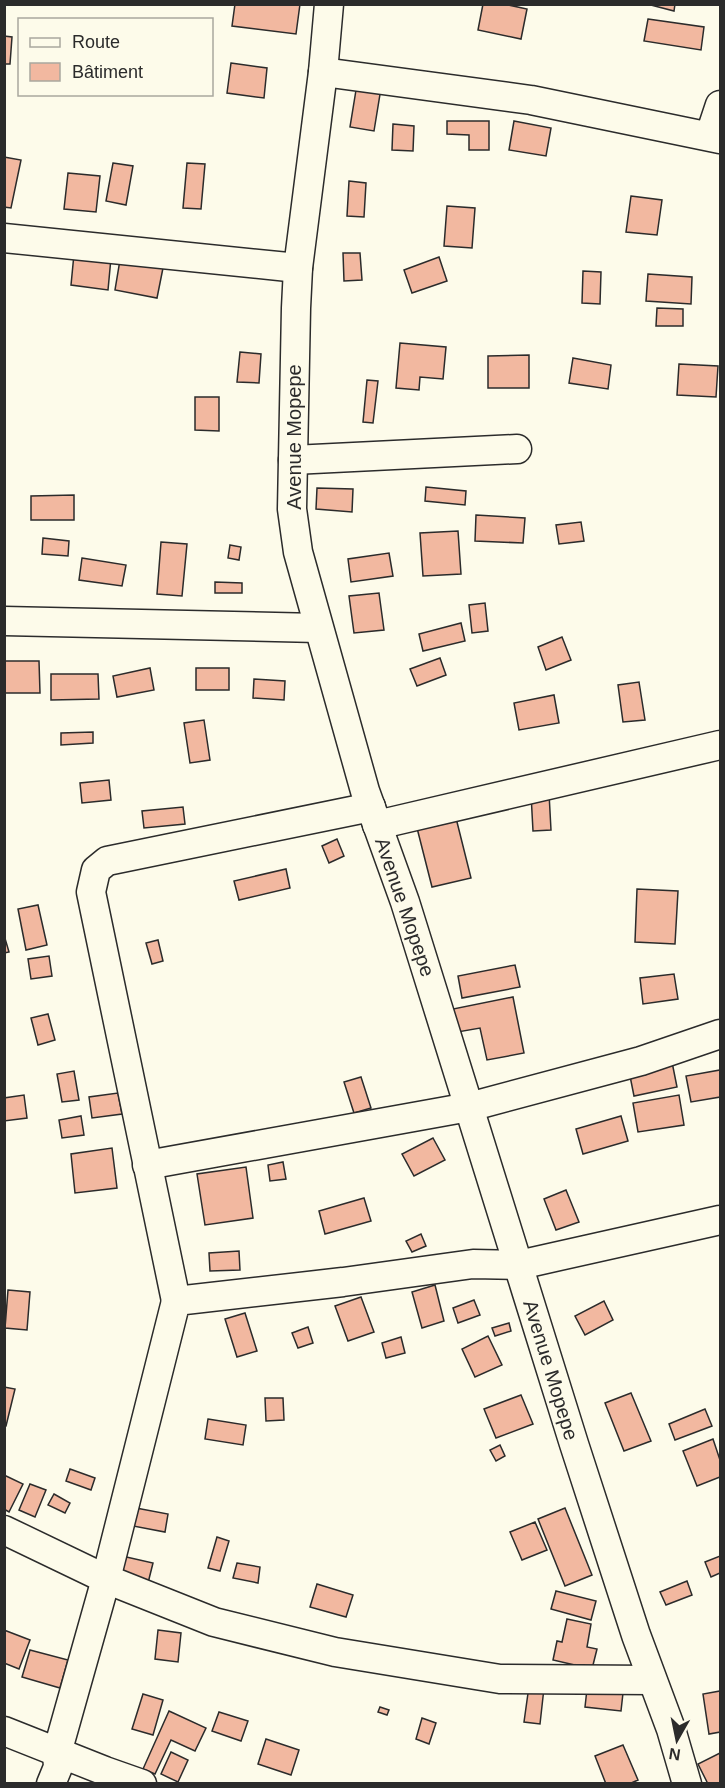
<svg xmlns="http://www.w3.org/2000/svg" width="725" height="1788" font-family="Arial,sans-serif">
<rect width="100%" height="100%" fill="#fdfbea"/>
<g fill="#f2b8a0" stroke="#2b2b2b" stroke-width="1.5">
<path d="M235,4h65l-4,30 -64,-8z"/>
<path d="M483,4h21l23,5 -6,30 -43,-9z"/>
<path d="M647,4h28l-1,7z"/>
<path d="M648,19l56,8 -3,23 -57,-9z"/>
<path d="M4,36l8,1 -2,27h-6z"/>
<path d="M231,63l36,5 -3,30 -37,-5z"/>
<path d="M357,84l24,4 -7,43 -24,-4z"/>
<path d="M447,121h42v29h-20v-15l-22,-1z"/>
<path d="M514,121l37,7 -5,28 -37,-6z"/>
<path d="M393,124l21,2 -1,25 -21,-1z"/>
<path d="M4,157l17,3 -10,48 -7,-1z"/>
<path d="M113,163l20,3 -7,39 -20,-4z"/>
<path d="M187,163l18,1 -4,45 -18,-1z"/>
<path d="M68,173l32,3 -4,36 -32,-3z"/>
<path d="M349,181l17,2 -2,34 -17,-1z"/>
<path d="M631,196l31,4 -5,35 -31,-3z"/>
<path d="M447,206l28,2 -3,40 -28,-2z"/>
<path d="M343,253h17l2,27 -18,1z"/>
<path d="M74,254l37,4 -3,32 -37,-5z"/>
<path d="M439,257l8,24 -35,12 -8,-23z"/>
<path d="M120,260l43,8 -6,30 -42,-8z"/>
<path d="M583,271l18,1 -1,32 -18,-1z"/>
<path d="M648,274l44,3 -1,27 -45,-3z"/>
<path d="M657,308l26,1v17h-27z"/>
<path d="M400,343l46,4 -3,32 -23,-2 -1,13 -23,-2z"/>
<path d="M240,352l21,2 -2,29 -22,-1z"/>
<path d="M529,355v33h-41v-32z"/>
<path d="M573,358l38,7 -3,24 -39,-6z"/>
<path d="M679,364l39,2 -2,31 -39,-2z"/>
<path d="M367,380l11,1 -5,42 -10,-1z"/>
<path d="M195,397h24v34l-24,-1z"/>
<path d="M426,487l40,4 -1,14 -40,-4z"/>
<path d="M317,488l36,1 -1,23 -36,-3z"/>
<path d="M74,495v25h-43v-24z"/>
<path d="M476,515l49,3 -2,25 -48,-2z"/>
<path d="M581,522l3,19 -25,3 -3,-19z"/>
<path d="M458,531l3,43 -38,2 -3,-43z"/>
<path d="M43,538l26,3 -1,15 -26,-2z"/>
<path d="M161,542l26,2 -5,52 -25,-2z"/>
<path d="M230,545l11,2 -2,13 -11,-2z"/>
<path d="M389,553l4,23 -42,6 -3,-23z"/>
<path d="M82,558l44,7 -4,21 -43,-6z"/>
<path d="M215,582l27,1v10h-27z"/>
<path d="M379,593l5,37 -30,3 -5,-37z"/>
<path d="M485,603l3,28 -16,2 -3,-28z"/>
<path d="M461,623l4,18 -42,10 -4,-17z"/>
<path d="M562,637l9,23 -25,10 -8,-23z"/>
<path d="M440,658l6,17 -29,11 -7,-17z"/>
<path d="M4,661h35l1,32h-36z"/>
<path d="M150,668l4,22 -37,7 -4,-21z"/>
<rect x="196" y="668" width="33" height="22"/>
<path d="M51,674h47l1,25 -48,1z"/>
<path d="M254,679l31,2 -1,19 -31,-2z"/>
<path d="M639,682l6,38 -22,2 -5,-37z"/>
<path d="M554,695l5,28 -40,7 -5,-27z"/>
<path d="M204,720l6,40 -20,3 -6,-40z"/>
<path d="M93,732v11l-32,2v-12z"/>
<path d="M109,780l2,20 -29,3 -2,-20z"/>
<path d="M549,793l2,37 -18,1 -2,-37z"/>
<path d="M183,807l2,17 -41,4 -2,-17z"/>
<path d="M456,818l15,60 -39,9 -15,-59z"/>
<path d="M337,839l7,17 -15,7 -7,-17z"/>
<path d="M286,869l4,19 -51,12 -5,-19z"/>
<path d="M637,889l41,2 -3,53 -40,-2z"/>
<path d="M38,905l9,40 -21,5 -8,-41z"/>
<path d="M4,935l5,17 -5,1z"/>
<path d="M158,940l5,21 -11,3 -6,-21z"/>
<path d="M49,956l3,20 -21,3 -3,-20z"/>
<path d="M515,965l5,22 -58,11 -4,-22z"/>
<path d="M674,974l4,25 -35,5 -3,-26z"/>
<path d="M513,997l11,56 -37,7 -7,-32 -28,5 -4,-23z"/>
<path d="M48,1014l7,26 -17,5 -7,-27z"/>
<path d="M672,1062l5,25 -43,9 -5,-25z"/>
<path d="M720,1070v27l-29,5 -5,-26z"/>
<path d="M74,1071l5,29 -17,2 -5,-28z"/>
<path d="M361,1077l10,31 -17,5 -10,-31z"/>
<path d="M118,1093l4,21 -30,4 -3,-21z"/>
<path d="M24,1095l3,23 -23,3v-23z"/>
<path d="M679,1095l5,30 -46,7 -5,-29z"/>
<path d="M81,1116l3,19 -22,3 -3,-18z"/>
<path d="M621,1116l7,25 -45,13 -7,-25z"/>
<path d="M433,1138l12,22 -31,16 -12,-22z"/>
<path d="M112,1148l5,40 -42,5 -4,-39z"/>
<path d="M283,1162l3,17 -16,2 -2,-16z"/>
<path d="M246,1167l7,51 -48,7 -8,-51z"/>
<path d="M566,1190l13,32 -23,8 -12,-31z"/>
<path d="M364,1198l7,23 -46,13 -6,-23z"/>
<path d="M421,1234l5,12 -14,6 -6,-11z"/>
<path d="M239,1251l1,19 -30,1 -1,-18z"/>
<path d="M435,1285l9,36 -22,7 -10,-36z"/>
<path d="M8,1290l22,2 -3,38 -22,-2z"/>
<path d="M361,1297l13,35 -26,9 -13,-35z"/>
<path d="M474,1300l6,15 -22,8 -5,-15z"/>
<path d="M604,1301l9,19 -28,15 -10,-19z"/>
<path d="M245,1313l12,38 -20,6 -12,-38z"/>
<path d="M509,1323l2,8 -16,5 -3,-8z"/>
<path d="M308,1327l5,16 -15,5 -6,-15z"/>
<path d="M488,1336l14,29 -27,12 -13,-28z"/>
<path d="M401,1337l4,16 -19,5 -4,-15z"/>
<path d="M4,1387l11,2 -9,37h-2z"/>
<path d="M631,1393l20,48 -27,10 -19,-48z"/>
<path d="M521,1395l12,29 -37,14 -12,-29z"/>
<path d="M265,1398h18l1,22 -18,1z"/>
<path d="M705,1409l7,17 -37,14 -6,-16z"/>
<path d="M208,1419l38,6 -3,20 -38,-6z"/>
<path d="M713,1439l7,21v17l-23,9 -14,-35z"/>
<path d="M500,1445l5,11 -9,5 -6,-11z"/>
<path d="M70,1469l25,9 -4,12 -25,-9z"/>
<path d="M4,1475l19,9 -14,28 -5,-3z"/>
<path d="M30,1484l16,6 -11,27 -16,-7z"/>
<path d="M54,1494l16,9 -5,10 -17,-8z"/>
<path d="M136,1508l32,6 -3,18 -32,-6z"/>
<path d="M565,1508l27,67 -27,11 -27,-67z"/>
<path d="M535,1522l12,28 -25,10 -12,-28z"/>
<path d="M217,1537l12,4 -9,30 -12,-3z"/>
<path d="M122,1556l31,7 -5,20 -30,-7z"/>
<path d="M720,1556v17l-9,4 -6,-15z"/>
<path d="M237,1563l23,4 -2,16 -25,-5z"/>
<path d="M687,1581l5,14 -26,10 -6,-13z"/>
<path d="M317,1584l36,11 -7,22 -36,-10z"/>
<path d="M556,1591l40,10 -5,19 -40,-11z"/>
<path d="M567,1619l24,5 -4,23 10,2 -5,20 -39,-9 4,-19 5,1z"/>
<path d="M4,1630l26,10 -11,29 -15,-6z"/>
<path d="M158,1630l23,3 -3,29 -23,-3z"/>
<path d="M30,1650l38,10 -8,28 -38,-11z"/>
<path d="M529,1686l15,2 -4,36 -16,-2z"/>
<path d="M587,1689l36,4 -2,18 -36,-4z"/>
<path d="M720,1691v41l-11,2 -6,-40z"/>
<path d="M143,1694l20,6 -10,35 -21,-6z"/>
<path d="M380,1707l9,3 -2,5 -9,-3z"/>
<path d="M169,1711l37,17 -11,23 -24,-11 -16,34 -12,-5z"/>
<path d="M219,1712l29,9 -7,20 -29,-10z"/>
<path d="M422,1718l14,5 -7,21 -13,-5z"/>
<path d="M266,1739l33,11 -8,25 -33,-11z"/>
<path d="M623,1745l15,35 -9,4h-23l-11,-28z"/>
<path d="M171,1752l17,8 -10,22 -17,-8z"/>
<path d="M720,1753v31h-12l-10,-20z"/>
</g>
<g fill="none" stroke-linecap="round" stroke-linejoin="round">
<defs>
<g id="minor">
<path d="M329,4l-6,68 -25,196 -2,40 -4,201 6,43 67,239 40,111 169,542 62,191 35,94 16,55"/>
<path d="M323,72l208,28 189,39"/>
<path d="M710,135l10,-30"/>
<path d="M4,238l294,30"/>
<path d="M293,460l224,-11"/>
<path d="M4,621l314,7"/>
<path d="M377,825l343,-80"/>
<path d="M147,1165l322,-58 172,-46 79,-27"/>
<path d="M176,1301l-85,-409 5,-22 11,-9 264,-54"/>
<path d="M4,1530l102,49 108,43 121,30 165,27 152,1"/>
<path d="M4,1731l101,40 37,13"/>
<path d="M51,1784l7,-17 -1,-14 49,-174 70,-278 167,-19 130,-18 46,1 201,-45"/>
</g>
</defs>
<use href="#minor" stroke="#2b2b2b" stroke-width="31"/>
<use href="#minor" stroke="#fdfbea" stroke-width="28"/>
</g>
<g text-anchor="middle" stroke-width="4.5" stroke-linejoin="round" paint-order="stroke">
<g font-size="20" fill="#2b2b2b" stroke="#fdfbea">
<text transform="translate(294 437) rotate(-90)" y="7">Avenue Mopepe</text>
<text transform="translate(405 907) rotate(71)" y="7">Avenue Mopepe</text>
<text transform="translate(551 1370) rotate(73)" y="7">Avenue Mopepe</text>
</g>
</g>
<rect width="725" height="1788" fill="none" stroke="#2b2b2b" stroke-width="12"/>
<rect x="18" y="18" width="195" height="78" fill="#fdfbea" stroke="#a9a89e" stroke-width="1.5"/>
<rect x="30" y="38" width="30" height="9" fill="#fdfbea" stroke="#a9a89e" stroke-width="1.5"/>
<text x="72" y="48" font-size="18" fill="#2b2b2b">Route</text>
<rect x="30" y="63" width="30" height="18" fill="#f2b8a0" stroke="#a9a89e" stroke-width="1.5"/>
<text x="72" y="78" font-size="18" fill="#2b2b2b">Bâtiment</text>
<g transform="translate(677 1740) rotate(189)" stroke="#fdfbea" stroke-width="4.5" paint-order="stroke">
<path d="M0-4.5L10 22L0 15L-10 22Z" fill="#2b2b2b"/>
<text y="-9" font-size="16" font-weight="bold" text-anchor="middle" fill="#2b2b2b">N</text>
</g>
</svg>
